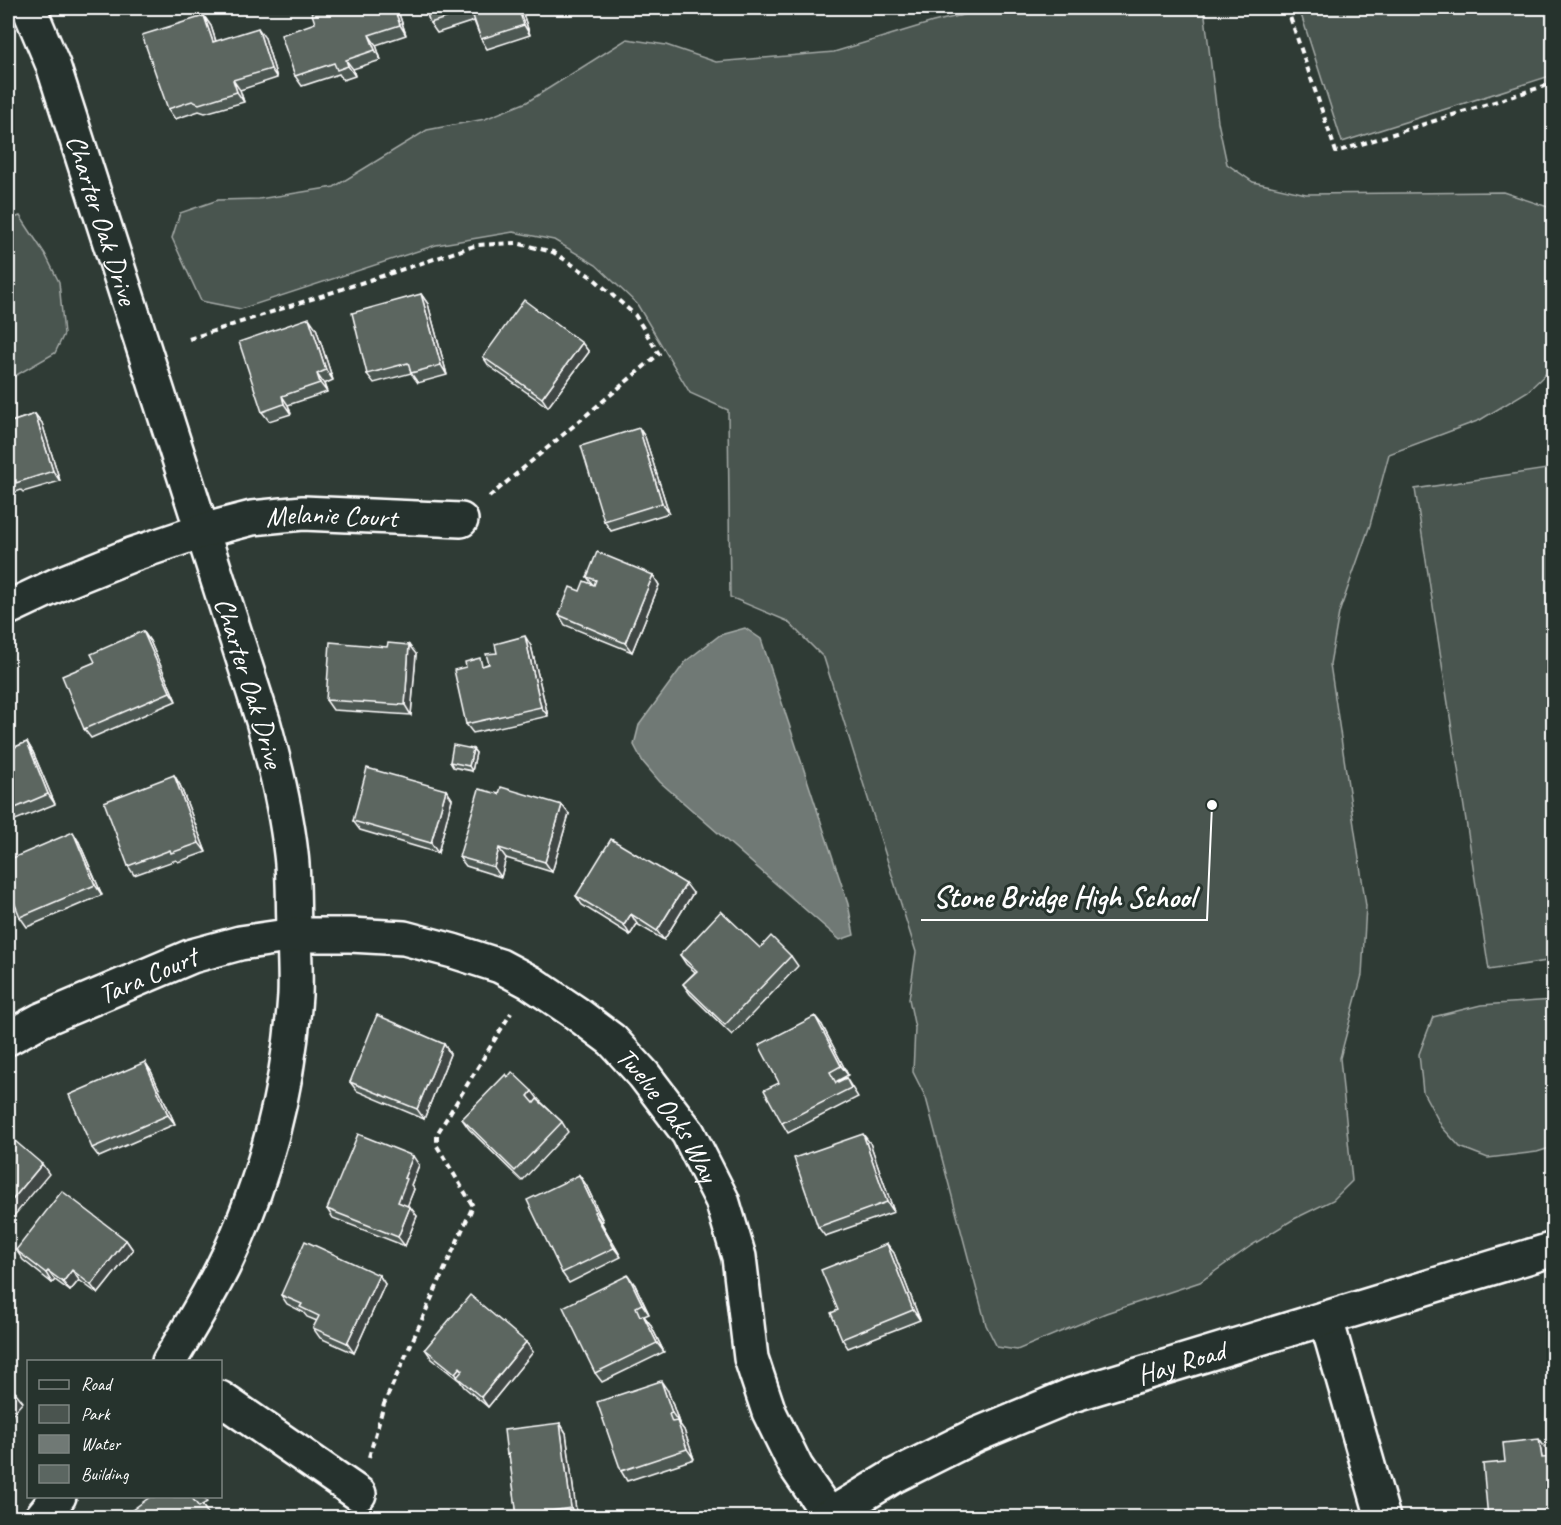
<svg xmlns="http://www.w3.org/2000/svg" width="1561" height="1525" font-family="Caveat,sans-serif">
<rect width="100%" height="100%" fill="#2f3b35"/>
<filter id="ink" filterUnits="userSpaceOnUse"><feTurbulence type="fractalNoise" baseFrequency=".0167" numOctaves="2"/><feDisplacementMap in="SourceGraphic" scale="12" xChannelSelector="R" yChannelSelector="G"/><feConvolveMatrix kernelMatrix="1 2 1 2 8 2 1 2 1" color-interpolation-filters="sRGB"/></filter>
<g filter="url(#ink)">
<g fill="#4a544f" stroke="#a4aaa7" stroke-width="1.5">
<path d="M992,8h212l14,114 9,42 26,18 53,12 197,-2 51,17 -1,158 -25,24 -48,29 -91,34 -19,71 -31,88 -9,51 36,242 -4,69 -22,83 12,123 -19,19 -39,19 -42,26 -52,37 -94,31 -89,37 -20,-3 -11,-22 -60,-227 -13,-26 2,-44 -6,-29 7,-47 -92,-294 -37,-37 -57,-24 -2,-187 -38,-17 -53,-89 -41,-39 -42,-25 -41,-8 -77,13 -195,64 -40,-8 -29,-63 8,-25 38,-13 41,-1 75,-12 93,-57 58,-11 42,-17 100,-63 39,6 50,17 118,-10 99,-30z"/>
<path d="M1299,8h254v67l-211,67z"/>
<path d="M20,216l25,38 14,28 5,52 -9,19 -47,27v-160z"/>
<path d="M1553,468v492l-64,10 -74,-481z"/>
<path d="M1553,1000v147l-16,5 -49,6 -28,-11 -18,-20 -19,-35 -4,-38 14,-37 48,-12z"/>
</g>
<path fill="#707975" stroke="#a9afac" stroke-width="1.5" d="M745,628l16,11 87,265 6,31 -14,5 -180,-158 -17,-20 -9,-17 5,-20 47,-64 34,-26z"/>
<g fill="none" stroke-linecap="round" stroke-linejoin="round">
<defs>
<g id="street">
<path id="s1" d="M29,8l24,57 210,656c12,43 23,88 28,133 3,24 2,49 3,73 0,22 2,46 1,68 -6,92 -31,189 -72,272 -16,32 -35,63 -54,95"/>
<path id="s2" d="M8,608l51,-24 72,-29 71,-24 50,-13 51,-5 158,7"/>
<path id="s3" d="M8,1038l33,-18 151,-64 48,-13 54,-8h56l54,3 49,13 47,15 30,16 46,31 36,27 32,35 44,58 34,67 17,57 12,101 18,54 27,55 33,48"/>
<path d="M1326,1319l57,199"/>
<path d="M220,1398l139,96"/>
<path d="M41,1518l18,-22"/>
</g>
<g id="secondary">
<path id="s4" d="M825,1518l69,-42 82,-41 96,-40 482,-146"/>
</g>
</defs>
<use href="#street" stroke="#fff" stroke-width="38"/>
<use href="#secondary" stroke="#fff" stroke-width="38"/>
<g stroke="#fff" stroke-width="4" stroke-dasharray="6 4.5" stroke-linecap="butt">
<path d="M1287,8l49,144 218,-69"/>
<path d="M189,339l288,-94 39,-2 37,9 40,26 42,37 24,39 -170,143"/>
<path d="M369,1457l15,-53 89,-198 -36,-60v-12l74,-121"/>
</g>
<use href="#street" stroke="#26332d" stroke-width="33"/>
<use href="#secondary" stroke="#26332d" stroke-width="33"/>
</g>
<g fill="#4e5853" stroke="#fff" stroke-width="1.5">
<path d="M397,8l9,27 -30,10 5,15 -28,9 2,7 -12,4 -4,-6 -37,12 -7,-10z"/>
<path d="M425,8h96l9,27 -43,14 -6,-10 -7,-18 -37,12 -7,-10z"/>
<path d="M204,16l7,10 5,15 49,-3 12,40 -37,12 4,12 -39,11 -6,-2 -24,8 -7,-10z"/>
<path d="M421,294l7,10 19,71 -29,8 -7,-10 -37,10 -7,-9z"/>
<path d="M316,328l17,52 -9,4 3,8 -39,13 3,9 -22,7 -7,-9z"/>
<path d="M582,343l7,9 -41,55 -59,-41 -6,-9z"/>
<path d="M35,414l7,9 18,58 -37,11 -2,-2 -13,5v-72z"/>
<path d="M639,428l6,9 24,76 -58,18 -7,-10z"/>
<path d="M653,575l6,10 -27,67 -67,-27 -6,-10 21,-24 13,-6 -6,-8z"/>
<path d="M143,631l7,10 26,60 -85,37 -7,-9 11,-67z"/>
<path d="M531,646l17,70 -75,17 -7,-9 19,-59z"/>
<path d="M387,647l29,7 -5,61 -78,-5 -7,-10z"/>
<path d="M27,742l6,10 22,52 -47,19v-73z"/>
<path d="M473,749l3,4 -4,18 -19,-4 -3,-5z"/>
<path d="M174,775l6,10 26,67 -28,10 -2,-2 -42,15 -6,-9z"/>
<path d="M446,790l6,9 -14,54 -78,-23 -7,-9z"/>
<path d="M569,814l-17,58 -46,-14 -5,19 -35,-11 -7,-9z"/>
<path d="M79,842l23,53 -75,32 -7,-10z"/>
<path d="M693,893l-29,47 -27,-16 -7,11 -48,-30 -6,-9z"/>
<path d="M760,948l31,8 7,10 -66,69 -42,-41 -7,-10 12,-12 -9,-8 -6,-9z"/>
<path d="M822,1025l26,50 -11,6v1l9,-4 12,19 -70,36 -6,-10 -3,-40z"/>
<path d="M444,1044l6,10 -26,65 -67,-28 -7,-9z"/>
<path d="M145,1062l6,9 24,53 -76,33 -7,-9z"/>
<path d="M508,1077l31,23 23,22 6,10 -46,49 -53,-52 -7,-10z"/>
<path d="M870,1143l24,69 -69,24 -7,-9z"/>
<path d="M419,1165l-8,20 3,4 -7,17 3,1 7,9 -12,30 -72,-28 -6,-9z"/>
<path d="M579,1175l7,10 17,36 -2,1 20,35 -52,26 -7,-10z"/>
<path d="M126,1240l7,10 -35,44 -19,-14 -9,11 -15,-11 -3,3 -29,-23 -7,-10z"/>
<path d="M887,1244l7,9 26,67 -72,28 -6,-9 -4,-29z"/>
<path d="M379,1275l6,9 -31,69 -34,-15 -7,-10 4,-7 -10,-4 -4,-5 -16,-8 -6,-9z"/>
<path d="M635,1285l14,29 -5,2 6,8 14,28 -62,30 -7,-9z"/>
<path d="M526,1342l7,10 -45,55 -24,-20 -4,-6 -28,-22 -7,-10z"/>
<path d="M668,1391l11,32 5,7 10,29 -67,22 -6,-10z"/>
<path d="M560,1423l6,10 11,85h-59l-1,-2 -7,-58 -3,-3z"/>
<path d="M150,1497h53l4,5 -5,3 9,13z"/>
</g>
<g fill="#404744" stroke="#fff" stroke-width="1.5">
<path d="M394,8h3l9,27 -6,-10z"/>
<path d="M518,8h3l9,27 -6,-10z"/>
<path d="M204,16l7,10 8,26 -6,-10z"/>
<path d="M258,28l7,10 12,40 -6,-9z"/>
<path d="M369,35l7,10 5,15 -6,-10z"/>
<path d="M346,60l7,9 2,7 -7,-10z"/>
<path d="M233,80l7,10 4,12 -7,-10z"/>
<path d="M421,294l7,10 19,71 -6,-10z"/>
<path d="M309,318l7,10 17,52 -7,-10z"/>
<path d="M582,343l7,9 -41,55 -6,-9z"/>
<path d="M317,374l7,10 3,8 -7,-9z"/>
<path d="M282,396l6,9 3,9 -7,-10z"/>
<path d="M35,414l7,9 18,58 -7,-10z"/>
<path d="M639,428l6,9 24,76 -7,-10z"/>
<path d="M653,575l6,10 -27,67 -7,-9z"/>
<path d="M143,631l7,10 26,60 -6,-9z"/>
<path d="M525,636l6,10 17,70 -7,-9z"/>
<path d="M409,645l7,9 -5,61 -6,-10z"/>
<path d="M27,742l6,10 22,52 -7,-10z"/>
<path d="M473,749l3,4 -4,18 -3,-5z"/>
<path d="M174,775l6,10 26,67 -7,-9z"/>
<path d="M446,790l6,9 -14,54 -7,-10z"/>
<path d="M562,805l7,9 -17,58 -7,-10z"/>
<path d="M73,832l6,10 23,53 -7,-10z"/>
<path d="M499,848l7,10 -5,19 -7,-10z"/>
<path d="M686,884l7,9 -29,47 -7,-9z"/>
<path d="M631,914l6,10 -7,11 -6,-10z"/>
<path d="M815,1016l7,9 26,50 -7,-9z"/>
<path d="M444,1044l6,10 -26,65 -7,-10z"/>
<path d="M145,1062l6,9 24,53 -7,-9z"/>
<path d="M532,1091l7,9 -5,6 -6,-10z"/>
<path d="M863,1134l7,9 24,69 -7,-10z"/>
<path d="M413,1156l6,9 -8,20 3,4 -9,23 -7,-10 6,-24z"/>
<path d="M42,1164l7,10 -41,49v-18z"/>
<path d="M579,1175l7,10 17,36 -7,-10z"/>
<path d="M410,1207l7,9 -12,30 -7,-9z"/>
<path d="M594,1212l7,10 20,35 -7,-9z"/>
<path d="M126,1240l7,10 -35,44 -7,-9z"/>
<path d="M887,1244l7,9 26,67 -7,-10z"/>
<path d="M72,1270l7,10 -9,11 -7,-9z"/>
<path d="M48,1271l7,9 -3,3 -6,-10z"/>
<path d="M379,1275l6,9 -31,69 -7,-10z"/>
<path d="M628,1275l7,10 14,29 -7,-10z"/>
<path d="M643,1315l7,9 14,28 -7,-9z"/>
<path d="M526,1342l7,10 -45,55 -7,-10z"/>
<path d="M460,1367l6,10 -7,2 -4,-6z"/>
<path d="M8,1375l4,6 -4,5z"/>
<path d="M661,1381l7,10 11,32 -7,-10z"/>
<path d="M16,1393l7,9 -15,17v-17z"/>
<path d="M677,1421l7,9 10,29 -7,-10z"/>
<path d="M560,1423l6,10 11,85 -6,-10z"/>
<path d="M1539,1439l7,10 2,19 -6,-10z"/>
</g>
<g fill="#5b6661" stroke="#fff" stroke-width="1.5">
<path d="M310,8h84l6,17 -31,10 6,15 -29,10 2,6 -11,4 -3,-7 -39,13 -14,-41 34,-12z"/>
<path d="M425,8h93l6,17 -43,14 -10,-29 -41,13z"/>
<path d="M204,16l9,26 45,-14 13,41 -38,11 4,12 -38,12 -7,-3 -24,8 -26,-74z"/>
<path d="M421,294l20,71 -30,8 -3,-10 -41,11 -15,-61z"/>
<path d="M524,300l58,43 -40,55 -59,-41z"/>
<path d="M309,318l17,52 -9,4 3,9 -38,13 2,8 -22,8 -23,-70z"/>
<path d="M35,414l18,57 -37,12v-3l-8,3v-60z"/>
<path d="M639,428l23,75 -58,18 -23,-75z"/>
<path d="M597,552l56,23 -28,68 -66,-28 11,-28 10,4 4,-10 10,4 2,-5 -9,-3z"/>
<path d="M143,631l27,61 -86,37 -22,-53 33,-14 -4,-8z"/>
<path d="M525,636l16,71 -75,17 -12,-54 12,-3 -1,-5 15,-4 2,8 7,-2 -3,-10 11,-1 -2,-9z"/>
<path d="M330,642l57,5 1,-4 21,2 -4,60 -79,-5z"/>
<path d="M27,742l21,52 -40,17v-61z"/>
<path d="M453,745l20,4 -4,17 -19,-4z"/>
<path d="M367,768l79,22 -15,53 -78,-22z"/>
<path d="M174,775l25,68 -28,10 -1,-3 -42,16 -24,-64z"/>
<path d="M501,787l61,18 -17,57 -46,-14 -5,19 -35,-10 20,-68 20,5z"/>
<path d="M73,832l22,53 -75,32 -12,-30v-27z"/>
<path d="M611,839l75,45 -29,47 -26,-17 -7,11 -48,-29z"/>
<path d="M721,911l39,37 11,-12 20,20 -66,69 -42,-41 14,-13 -17,-16z"/>
<path d="M377,1015l67,29 -27,65 -67,-27z"/>
<path d="M815,1016l26,50 -11,6 6,11 10,-5 5,10 -69,35 -18,-33 15,-7 -20,-38z"/>
<path d="M145,1062l23,53 -76,33 -23,-53z"/>
<path d="M512,1072l20,19 -4,5 6,7 3,-4 25,23 -47,49 -53,-52 44,-45 2,3z"/>
<path d="M358,1134l55,22 -9,22 3,1 -9,23 12,5 -12,30 -71,-28z"/>
<path d="M863,1134l24,68 -69,25 -24,-69z"/>
<path d="M8,1135l34,29 -34,41z"/>
<path d="M579,1175l17,36 -2,1 20,36 -52,25 -35,-73z"/>
<path d="M62,1191l64,49 -35,45 -19,-15 -9,12 -15,-11 -2,2 -30,-23z"/>
<path d="M305,1241l74,34 -32,68 -34,-15 6,-12 -19,-9 2,-3 -21,-9z"/>
<path d="M887,1244l26,66 -71,29 -11,-26 7,-3 -17,-40z"/>
<path d="M628,1275l14,29 -6,3 4,9 3,-1 14,28 -62,30 -32,-66z"/>
<path d="M470,1295l56,47 -45,55 -24,-20 6,-7 -3,-3 -5,6 -30,-24z"/>
<path d="M661,1381l11,32 -3,1 3,8 5,-1 10,28 -66,22 -24,-69z"/>
<path d="M8,1385l8,8 -8,9z"/>
<path d="M560,1423l11,85 -54,8 -8,-62 -2,1 -3,-25z"/>
<path d="M1539,1439l3,19 12,-1v61h-66l-5,-54 22,-2 -2,-19z"/>
<path d="M150,1497h44l-2,1 7,9 3,-2 9,13h-86l-1,-2z"/>
</g>
</g>
<g text-anchor="middle" stroke-width="6" stroke-linejoin="round" paint-order="stroke">
<g font-size="28" fill="#fff" stroke="#26332d">
<text dy="10" stroke="none"><textPath href="#s1" startOffset="224">Charter Oak Drive</textPath></text>
<text dy="10" stroke="none"><textPath href="#s2" startOffset="340">Melanie Court</textPath></text>
<text dy="10" stroke="none"><textPath href="#s1" startOffset="710">Charter Oak Drive</textPath></text>
<text dy="10" stroke="none"><textPath href="#s3" startOffset="153">Tara Court</textPath></text>
<text dy="10" stroke="none"><textPath href="#s3" startOffset="744">Twelve Oaks Way</textPath></text>
<text dy="10" stroke="none"><textPath href="#s4" startOffset="390">Hay Road</textPath></text>
</g>
</g>
<path fill="none" stroke="#fff" stroke-width="2" d="M1212 805L1207 920H921"/>
<circle fill="#fff" stroke="#26332d" stroke-width="2" cx="1212" cy="805" r="6"/>
<g font-size="30" text-anchor="middle" font-weight="bold" fill="#fff" stroke="#26332d" stroke-width="6" stroke-linejoin="round" paint-order="stroke">
<text x="1064" y="907">Stone Bridge High School</text>
</g>
<rect width="1561" height="1525" fill="none" stroke="#26332d" stroke-width="30"/>
<rect x="15" y="15" width="1531" height="1495" fill="none" stroke="#fff" stroke-width="2" filter="url(#ink)"/>
<rect x="27" y="1360" width="195" height="138" fill="#26332d" stroke="#7d8581" stroke-width="1.5"/>
<rect x="39" y="1380" width="30" height="9" fill="#26332d" stroke="#7d8581" stroke-width="1.5"/>
<text x="81" y="1390" font-size="18" fill="#ffffff">Road</text>
<rect x="39" y="1405" width="30" height="18" fill="#4a544f" stroke="#7d8581" stroke-width="1.5"/>
<text x="81" y="1420" font-size="18" fill="#ffffff">Park</text>
<rect x="39" y="1435" width="30" height="18" fill="#707975" stroke="#7d8581" stroke-width="1.5"/>
<text x="81" y="1450" font-size="18" fill="#ffffff">Water</text>
<rect x="39" y="1465" width="30" height="18" fill="#5b6661" stroke="#7d8581" stroke-width="1.5"/>
<text x="81" y="1480" font-size="18" fill="#ffffff">Building</text>
</svg>
